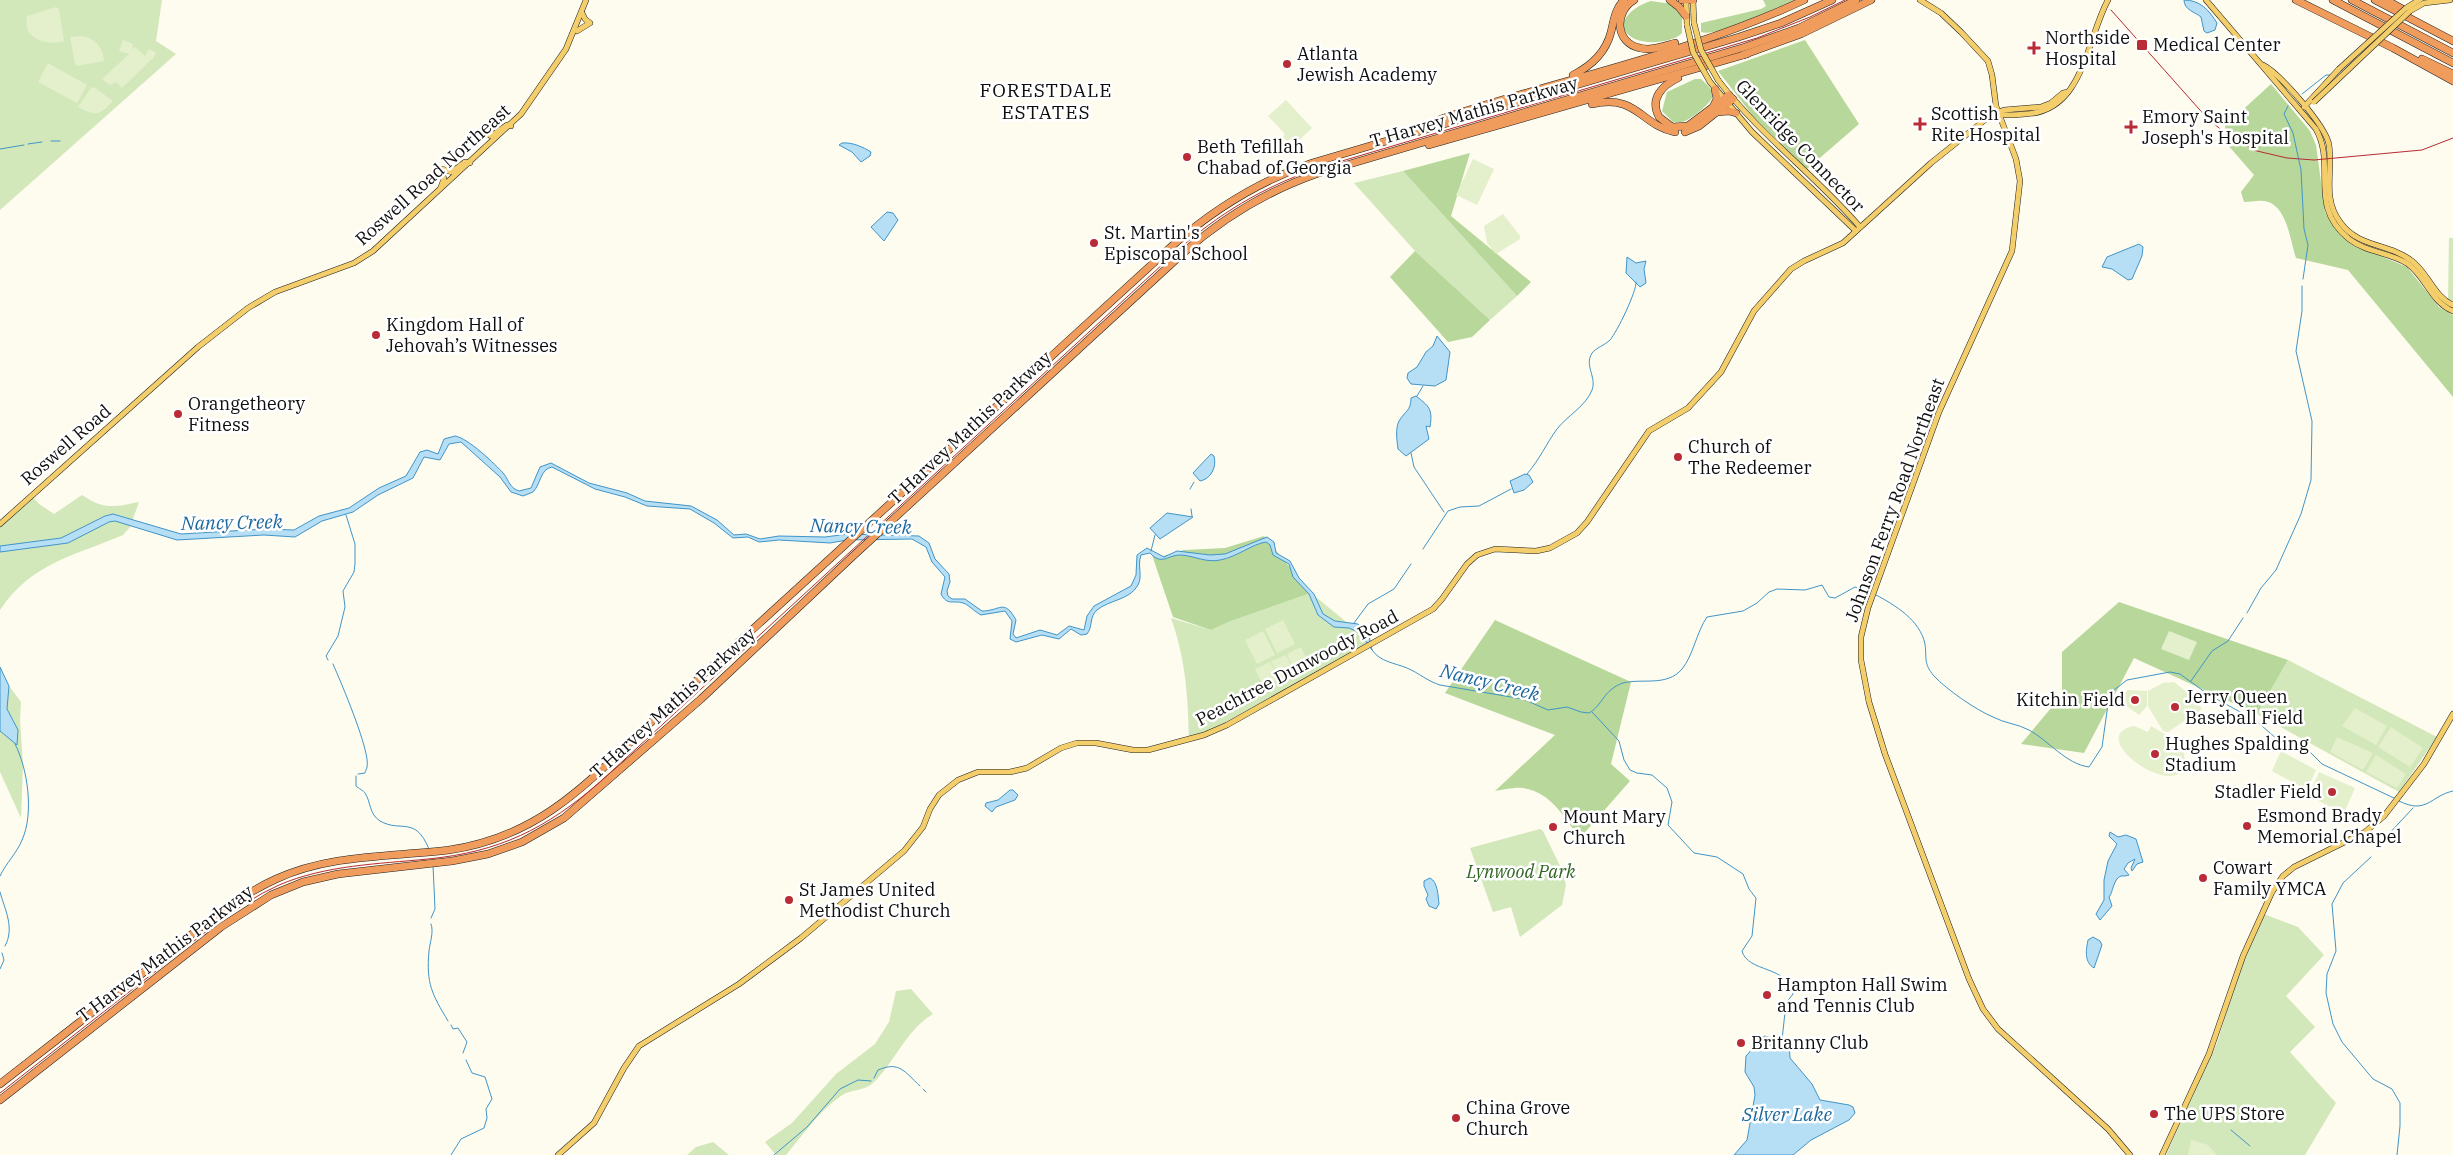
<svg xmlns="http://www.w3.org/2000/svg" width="2453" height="1155" font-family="'IBM Plex Serif',serif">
<rect width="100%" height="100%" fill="#fefbef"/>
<g fill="#d3e8ba">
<path d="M0,0h162l-6,41 20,13 -176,156z"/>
<path d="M1403,171l114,125 -27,24 -75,-69 -61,-68z"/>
<path d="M2449,238h4v63l-5,-2z"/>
<path d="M82,495c22,15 32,12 57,7l-9,25 -7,8c-49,21 -92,28 -123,75v-83l32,-31 7,8 15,10z"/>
<path d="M1311,593l61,50 -127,73 -56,25c-1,-45 -3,-80 -18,-123l40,12 20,-9z"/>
<path d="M2288,660l149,77 -38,55 -142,-78z"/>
<path d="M0,674l21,28 -1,18 3,45 -2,53 -21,-46z"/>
<path d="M1540,829l3,2 19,39 4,15 -4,20 -42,32 -9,-30 -18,5 -23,-64z"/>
<path d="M2264,914l34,13 26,28 -38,41 29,31 -25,25 46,51 -31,52h-139l51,-112 24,-76z"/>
<path d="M911,989l22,25c-28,17 -37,47 -60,69 -8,8 -23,6 -32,13 -22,15 -38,39 -55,59h-10l-11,-13 27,-19 44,-49 39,-30 14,-22 7,-31z"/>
<path d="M713,1142l16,13h-42l9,-8z"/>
</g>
<g fill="#b7d89a">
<path d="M1763,0h32c-20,7 -76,38 -94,32v-9l60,-14 5,-3z"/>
<path d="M1651,1l21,3 10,10v19c-9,10 -37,12 -49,5 -24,-14 3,-33 18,-37z"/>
<path d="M1805,40l54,84 -52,45 -54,-53 -35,-45z"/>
<path d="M1695,79h6c4,4 12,10 12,16 0,7 -22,24 -28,26 -4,2 -8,1 -12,1l-11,-11 5,-19z"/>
<path d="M2271,84l39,47 6,14 9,67 9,15 16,16 57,24 32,40 14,8v82l-105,-127 -52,-12c-6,-18 -9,-54 -32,-57 -6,-1 -14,1 -20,1l-3,-10 13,-17 -27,-31 -2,-18z"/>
<path d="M1470,153l-19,63 80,66 -14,14 -114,-125z"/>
<path d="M1415,251l75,69 -18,17 -24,5 -58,-65z"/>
<path d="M1264,536l47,57 -80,28 -20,9 -38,-13 -21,-62 11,1 21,-6 41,-2z"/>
<path d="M2119,602l169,58 -31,54 -123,-56 -50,95 -63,-9 41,-49v-43z"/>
<path d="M1495,620l136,62 -20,82 19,17 -50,57c-16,-21 -29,-46 -57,-50 -9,-1 -20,2 -28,3l60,-56 -110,-42z"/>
</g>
<g fill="#e4efcc">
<path d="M56,7l3,2 5,32c-18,5 -42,-2 -37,-25z"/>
<path d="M81,36c14,2 22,11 23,25l-27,5 -2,-2 -5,-27z"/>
<path d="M123,40l10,4 -1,6 3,-3 10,9 4,-7 7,4 -4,7h-3l1,1 -28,27 -6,-6 -6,3 -8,-6 27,-25 -10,-3z"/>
<path d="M48,63l39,22 -10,18 -39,-21z"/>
<path d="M94,87l19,14c-13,14 -17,16 -35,6l13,-19z"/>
<path d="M1286,100l26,28 -17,16 -5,-5 -3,2 -4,-4 2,-3 -17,-18z"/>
<path d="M1473,159l21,10 -17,36 -21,-10z"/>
<path d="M1503,214l17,22v3l-24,15 -9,-11 -3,-17z"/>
<path d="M1283,620l12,24 -18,9 -12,-24z"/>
<path d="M1263,631l12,24 -18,9 -12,-24z"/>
<path d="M2169,631l28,11 -8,18 -28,-11z"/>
<path d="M1301,647l9,19 -15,7 -8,-19z"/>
<path d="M1286,655l8,18 -14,7 -9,-19z"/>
<path d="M1270,662l9,18 -15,7 -9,-18z"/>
<path d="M2174,682l19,15 9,12 -34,23 -5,-1 -15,-25v-15l15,-8z"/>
<path d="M2128,690l19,1v15l-8,9 -17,-12v-7z"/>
<path d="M2355,708l32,18 -11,19 -34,-19z"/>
<path d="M2134,726l14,6 3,-6 22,13 -2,3 13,8 1,14 -5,9c-22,16 -92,-38 -46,-47z"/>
<path d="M2391,727l32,21 -13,19 -32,-20z"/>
<path d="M2337,737l36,16 -10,17 -33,-18z"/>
<path d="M2281,751l35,19 -9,20 -35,-19z"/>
<path d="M2376,755l30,19 -9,14 -31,-16z"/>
<path d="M2319,772l36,16 -11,25 -36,-17z"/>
<path d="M2191,1140l17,5 9,10h-29z"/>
</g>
<g fill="#b6def4" stroke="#4095c8">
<path d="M2184,0c16,0 25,10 33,23l-2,7 -8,3 -3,-2 -3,-14c-6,-5 -17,-7 -17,-17z"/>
<path d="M842,143c10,-1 21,4 29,9l-1,4 -9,6 -9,-10 -13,-7z"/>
<path d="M887,212l6,1 5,7 -14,21 -13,-14z"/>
<path d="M2139,244l4,3 -1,9 -10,23 -4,1 -16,-11 -10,-2 5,-10z"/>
<path d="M1627,257l9,6 10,-2 -2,8 2,14 -6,4 -14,-14z"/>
<path d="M1437,336l13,16 -4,28 -11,6 -24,-2 -4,-6 1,-5 9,-6 9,-15 7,-6z"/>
<path d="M1416,396c13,10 17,13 14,31l-4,-1 3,13 -23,17 -8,-7c-1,-8 -3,-20 1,-28 6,-10 12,-10 12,-23z"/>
<path d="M455,436c13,2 40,28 49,38 5,7 6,14 15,17l12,-3 9,-21 11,-4 38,20 38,10 18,8 46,5 26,14 17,15 12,-1 14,5 19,-3 46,1 23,-3 71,2 10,7 6,16 14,15 1,8 -3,9 1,5 4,3h13l17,12c18,0 22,-13 34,9l-3,14 3,4 24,-8 17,5 12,-9 15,4 3,-14 7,-10 37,-20 5,-11 1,-20 10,-7 17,9 13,-6 33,4 15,-1 42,-17 7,5 2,11 14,8 9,17 15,16 9,20 12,7 23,3 11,12 3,14 -12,-17 -11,-5 -15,-1 -16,-12 -9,-21 -16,-17 -4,-13 -16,-9 -3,-10 -4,-3c-14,2 -29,15 -46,18 -14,3 -25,-4 -39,-5 -14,0 -19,11 -31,-2l-9,2c-4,11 2,21 -3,30 -8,15 -29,15 -41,25 -8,7 -4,17 -10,24l-6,1 -10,-6 -12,10 -17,-4 -26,7 -6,-3 2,-18 -7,-10 -24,4c-6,-3 -12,-10 -18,-12 -10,-3 -16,3 -22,-9l4,-17 -13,-15 -6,-15 -14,-8 -65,1 -17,3 -51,-3 -20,2 -11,-5 -15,1 -19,-15 -24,-14 -43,-3 -22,-9 -30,-8 -43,-22c-12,2 -11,17 -19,25l-10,4 -12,-4 -11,-15 -39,-35 -12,2 -9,16 -16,-3 -11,21 -35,17 -25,17 -31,9 -27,16 -31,-2 -87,5 -62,-19 -6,1 -41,21 -68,9v-6l61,-8 44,-22 8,-2 68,20 84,-5 29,1 25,-14 30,-8 30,-20 27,-12 14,-24 7,-2 11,4 6,-15z"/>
<path d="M1211,454l3,2c3,11 -3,23 -14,25l-7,-8z"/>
<path d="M1525,474l4,1 4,7 -9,8 -10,3 -4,-12z"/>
<path d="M1167,513l26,4 -33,22 -10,-11z"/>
<path d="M0,667l9,19 -2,23 11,21 -1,15 -17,-14z"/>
<path d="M1010,790h3l5,5 -3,5 -19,7 -4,5 -7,-6 1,-3 12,-3z"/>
<path d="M2110,832l8,5 8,-2 10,4 7,23 -6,2 -5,7 -1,-3 4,-9 -7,4 -4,6 5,6c-3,1 -5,1 -8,1 -8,3 -8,17 -12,21l3,9 -12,14 -4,-6 8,-14v-20l4,-19 9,-17 -8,-8z"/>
<path d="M1430,878c8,4 8,18 9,26l-3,5 -7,-3 -3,-7 2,-4 -4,-9v-5z"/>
<path d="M2093,937l7,4 2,4 -8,23c-10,-6 -8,-18 -6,-28z"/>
<path d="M1764,1036l25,6 1,16 22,26 8,16 29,5 4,2 2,6 -6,7 -38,20 -18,15h-59l13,-15 8,-45 -1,-8 -9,-15 1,-16z"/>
</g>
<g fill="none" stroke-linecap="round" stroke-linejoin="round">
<g stroke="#4095c8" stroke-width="1">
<path d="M2302,94l24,-19h4"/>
<path d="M2288,106l-4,8 9,19 8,37 3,59 4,16 -5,34"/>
<path d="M51,141h9"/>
<path d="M28,144l14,-2"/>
<path d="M0,149l24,-4"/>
<path d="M1417,396l6,-10"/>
<path d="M1411,453l3,14 30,45"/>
<path d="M1527,474c13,-15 19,-30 30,-45 10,-13 29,-23 35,-39 5,-13 -8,-24 0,-37 4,-5 13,-8 18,-13 7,-8 27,-49 26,-58"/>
<path d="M1190,489l4,-7"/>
<path d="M1191,509l1,7"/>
<path d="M1423,549l25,-38 12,-4 19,-1 32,-17"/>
<path d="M1151,551l4,-16"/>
<path d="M1876,595c19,10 44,25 49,49 2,14 -2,19 9,32 12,13 42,34 59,41 11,6 25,7 36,13 20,11 37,34 60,37l13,-20 6,-43 6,-14 13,-10 43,-8 10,2 29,21 46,25 22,19 26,6 19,19 74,35"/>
<path d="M2247,613l14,-25 15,-18 25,-56 10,-34 1,-59 -16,-70 6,-40v-25"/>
<path d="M1354,623l14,-19 26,-15 17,-25"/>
<path d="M1372,650c8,12 23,13 35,18 12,5 20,13 33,17l83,14 25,11 19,-3 14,5 8,1c14,-8 14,-23 34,-30 19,-5 44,4 59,-14 11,-13 15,-38 25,-52l36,-6 14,-8 12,-11 8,-3 28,1 17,-5 7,12 6,1 20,-11 17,6"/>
<path d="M328,660l-2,-4 12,-20 7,-29 -2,-16 11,-19 1,-8v-20l-9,-29"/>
<path d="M333,664c7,16 38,88 34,103 0,2 -2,4 -2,6l-7,1"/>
<path d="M2191,681l21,-30 16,-10 15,-23"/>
<path d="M1592,712l27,29 5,19 6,10 7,3 15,2 15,13 5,14 -4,23 26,28 23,4 26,17 6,15 7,9 -4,38 -10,15c6,22 46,14 51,43l-7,9 -4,37"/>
<path d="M356,776v10c2,2 8,5 9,7 6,9 4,21 15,28 21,12 35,-6 49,28"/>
<path d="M2399,801c28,14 31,-5 54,-10"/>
<path d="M2386,837l27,-29"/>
<path d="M2371,857l-28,26 -11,21 4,47 -9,23 -1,19 7,31 9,18 31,37 19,10 8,14v23l-3,29"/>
<path d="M0,876c6,-13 17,-23 22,-36 12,-26 6,-71 -7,-96"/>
<path d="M0,892c5,18 15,36 5,54"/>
<path d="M431,918l4,-9 -2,-44"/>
<path d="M431,924c3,8 -1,18 -2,27 -3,33 3,43 19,70"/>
<path d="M0,969l4,-9 -2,-7"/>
<path d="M451,1025l2,4 5,-1 9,14 -4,11"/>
<path d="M874,1078l4,-8c21,-9 26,1 42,16"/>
<path d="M923,1089l3,3"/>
<path d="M2231,1130l19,16"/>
<path d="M451,1155l10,-16 23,-11 3,-10 -1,-9 6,-10 -7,-22 -13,-4 -6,-13"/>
<path d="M774,1155l33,-28 33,-38 18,-9 13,1"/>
</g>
<defs>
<g id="major">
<path d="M1686,0l1,25"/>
<path d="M1693,0l1,23"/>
<path d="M1920,0l21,13 20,19 27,29 4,14 4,31 20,53 4,22 -8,70 -73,161 -71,196 -7,29v23l8,42 16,52 84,225 14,30 15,20 110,100 22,26"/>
<path d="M2206,0l110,129c21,38 -9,76 33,110 18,14 41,13 59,25 18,13 23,38 45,47"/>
<path d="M2441,1l9,-1"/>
<path d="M577,31l13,-8 -5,-4 -3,-6"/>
<path d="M2263,65c17,9 63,61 66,80 4,28 -7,53 11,77 18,26 49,21 72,39 16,12 22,36 41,44"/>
<path d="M1718,80c42,55 97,95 142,147"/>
<path d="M1710,82l42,50 104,99"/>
<path d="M2304,107l35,-38"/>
<path d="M1998,114c9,2 18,1 27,0 59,-2 61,-74 83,-114"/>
<path d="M483,131l8,5 16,-11 4,1"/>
<path d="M442,169l10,3 13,-10 5,1"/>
<path d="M441,187l3,-8 -2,-6"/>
<path d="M0,524l198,-177 50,-39 27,-16 79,-29 19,-12 148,-137 45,-65 20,-49"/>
<path d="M558,1155l36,-32 30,-55 15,-22 100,-62 62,-46 103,-87 19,-24 7,-18 9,-14 19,-15 20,-8h32l17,-4 34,-20 16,-5h19l37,7h15l56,-15 23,-10 206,-116 9,-10 25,-35 10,-9 18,-6 41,2 14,-3 27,-15 10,-11 62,-91 39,-23 33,-36 33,-61 37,-42 13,-8 39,-18 88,-80 60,-48 13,-5 37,-3 10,-4 12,-10 5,-1"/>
<path d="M2162,1155l47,-101 34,-98 29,-64 11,-16 11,-9 71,-35 19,-16 40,-52 29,-50"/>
</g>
<g id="highway">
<path d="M1634,0c-20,12 -19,43 6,48 11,3 24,-2 35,-5"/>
<path d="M1670,0l9,7 7,9"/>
<path d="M1682,0h11"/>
<path d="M2296,0l97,48 60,33"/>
<path d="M2333,0l120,63"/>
<path d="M2352,0l101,53"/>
<path d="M2375,0l78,41"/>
<path d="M2386,0l22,12"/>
<path d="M1743,55l58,-21 70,-34"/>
<path d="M2422,59l31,15"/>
<path d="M1573,75c18,-9 33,-23 38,-43 3,-12 4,-23 13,-32"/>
<path d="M1678,78c-15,7 -29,20 -19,39l13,10 16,-1 41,-31"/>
<path d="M1592,104c46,-10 48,21 83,28"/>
<path d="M1714,105l3,-6 -2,-10"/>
<path d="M1718,112l11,-1 7,2"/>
<path d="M1441,119c120,-40 248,-65 363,-119"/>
<path d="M1685,132l14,-6 34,-27"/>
<path d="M1429,145l318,-91"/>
<path d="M0,1084c52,-41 105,-81 157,-122 38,-30 75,-63 119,-83 54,-25 115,-22 173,-29 90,-13 138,-66 200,-126l523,-478c42,-37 87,-65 140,-83l427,-126 42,-14 51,-23"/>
<path d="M0,1100l221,-173 50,-32 32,-13 35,-8 114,-13 36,-7 34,-12 42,-24 137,-119 151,-142 329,-302c40,-36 84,-63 135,-81l429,-127 54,-19 57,-28"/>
</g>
</defs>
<use href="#major" stroke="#1f1f1f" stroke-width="6"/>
<use href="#highway" stroke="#1f1f1f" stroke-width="8"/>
<use href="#major" stroke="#f3ce6b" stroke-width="5"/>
<use href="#highway" stroke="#ef9c5d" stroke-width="7"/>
<g stroke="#b92b35" stroke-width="1">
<path d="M2111,10l96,108 24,20 26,13 30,7 27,2 108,-10 31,-12"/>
<path d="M0,1093c54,-42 107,-84 161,-126 38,-29 74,-62 118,-82 47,-20 99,-21 149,-26 71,-7 118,-30 172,-77l577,-531c41,-37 85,-63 138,-82l442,-131 53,-21 35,-17"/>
</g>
<defs>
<g id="major-bridge">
<path d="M1694,23l7,27 17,30"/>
<path d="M1687,25l6,27 17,30"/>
<path d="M2339,69l67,-61 13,-8"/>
<path d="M2314,102l96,-91 14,-8 17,-2"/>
</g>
</defs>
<use href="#major-bridge" stroke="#1f1f1f" stroke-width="6" stroke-linecap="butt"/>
<use href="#major-bridge" stroke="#f3ce6b" stroke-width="5"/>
</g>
<g fill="#b92b35" stroke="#fff" stroke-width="2">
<rect x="2136" y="39" width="12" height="12" rx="2.5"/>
<path d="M2031.5 40.5h5v5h5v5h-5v5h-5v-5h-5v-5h5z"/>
<circle cx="1287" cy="64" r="5"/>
<path d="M1917.5 116.5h5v5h5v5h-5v5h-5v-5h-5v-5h5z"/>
<path d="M2128.5 119.5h5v5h5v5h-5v5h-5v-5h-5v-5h5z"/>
<circle cx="1187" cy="157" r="5"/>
<circle cx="1094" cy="243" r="5"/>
<circle cx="376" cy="335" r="5"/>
<circle cx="178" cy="414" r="5"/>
<circle cx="1678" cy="457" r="5"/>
<circle cx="2135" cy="700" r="5"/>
<circle cx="2175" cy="707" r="5"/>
<circle cx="2155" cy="754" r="5"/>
<circle cx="2332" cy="792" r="5"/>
<circle cx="2247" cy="826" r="5"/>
<circle cx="1553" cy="827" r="5"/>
<circle cx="2203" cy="878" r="5"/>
<circle cx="789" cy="900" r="5"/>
<circle cx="1767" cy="995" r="5"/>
<circle cx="1741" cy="1043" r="5"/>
<circle cx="2154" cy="1114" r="5"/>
<circle cx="1456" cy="1118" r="5"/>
</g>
<g text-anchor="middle" stroke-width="5" stroke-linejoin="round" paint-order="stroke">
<g font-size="18" fill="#0e0e0e" stroke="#fff" text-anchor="start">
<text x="2045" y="44">Northside<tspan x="2045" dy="21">Hospital</tspan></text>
<text x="2153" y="51">Medical Center</text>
<text x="1297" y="60">Atlanta<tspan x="1297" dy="21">Jewish Academy</tspan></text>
<text x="1931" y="120">Scottish<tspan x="1931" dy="21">Rite Hospital</tspan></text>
<text x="2142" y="123">Emory Saint<tspan x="2142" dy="21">Joseph's Hospital</tspan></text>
<text x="1197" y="153">Beth Tefillah<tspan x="1197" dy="21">Chabad of Georgia</tspan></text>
<text x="1104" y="239">St. Martin's<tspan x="1104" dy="21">Episcopal School</tspan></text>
<text x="386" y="331">Kingdom Hall of<tspan x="386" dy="21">Jehovah’s Witnesses</tspan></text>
<text x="188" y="410">Orangetheory<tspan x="188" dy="21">Fitness</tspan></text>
<text x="1688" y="453">Church of<tspan x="1688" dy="21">The Redeemer</tspan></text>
<text x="2185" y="703">Jerry Queen<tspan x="2185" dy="21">Baseball Field</tspan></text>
<text x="2125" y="706" text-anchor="end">Kitchin Field</text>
<text x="2165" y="750">Hughes Spalding<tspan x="2165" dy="21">Stadium</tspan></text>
<text x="2322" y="798" text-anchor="end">Stadler Field</text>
<text x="2257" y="822">Esmond Brady<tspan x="2257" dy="21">Memorial Chapel</tspan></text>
<text x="1563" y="823">Mount Mary<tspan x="1563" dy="21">Church</tspan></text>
<text x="2213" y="874">Cowart<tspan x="2213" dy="21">Family YMCA</tspan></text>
<text x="799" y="896">St James United<tspan x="799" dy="21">Methodist Church</tspan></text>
<text x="1777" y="991">Hampton Hall Swim<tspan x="1777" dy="21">and Tennis Club</tspan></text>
<text x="1751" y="1049">Britanny Club</text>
<text x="1466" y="1114">China Grove<tspan x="1466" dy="21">Church</tspan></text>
<text x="2164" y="1120">The UPS Store</text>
</g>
<g font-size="18" fill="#0e0e0e" stroke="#fff">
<text transform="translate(1474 112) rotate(-16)" y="6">T Harvey Mathis Parkway</text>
<text transform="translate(1800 146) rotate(46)" y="6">Glenridge Connector</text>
<text transform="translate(433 175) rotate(-42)" y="6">Roswell Road Northeast</text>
<text transform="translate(970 428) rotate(-43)" y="6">T Harvey Mathis Parkway</text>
<text transform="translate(66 445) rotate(-41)" y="6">Roswell Road</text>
<text transform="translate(1895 500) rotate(-70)" y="6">Johnson Ferry Road Northeast</text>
<text transform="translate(1297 668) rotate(-28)" y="6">Peachtree Dunwoody Road</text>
<text transform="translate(673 703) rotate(-42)" y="6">T Harvey Mathis Parkway</text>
<text transform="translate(165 954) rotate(-37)" y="6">T Harvey Mathis Parkway</text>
</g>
<g font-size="18" font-style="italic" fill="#306320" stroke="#fff">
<text x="1521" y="878">Lynwood Park</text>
</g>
<g font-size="19" letter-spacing="1" fill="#0e0e0e" stroke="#fff">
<text x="1046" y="97">FORESTDALE<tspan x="1046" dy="22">ESTATES</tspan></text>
</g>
<g font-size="19" font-style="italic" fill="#1c679b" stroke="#fff">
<text transform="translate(232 522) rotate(-1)" y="7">Nancy Creek</text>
<text transform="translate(861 526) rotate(1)" y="7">Nancy Creek</text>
<text transform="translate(1490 682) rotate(14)" y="7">Nancy Creek</text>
<text x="1787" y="1121">Silver Lake</text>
</g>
</g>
</svg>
